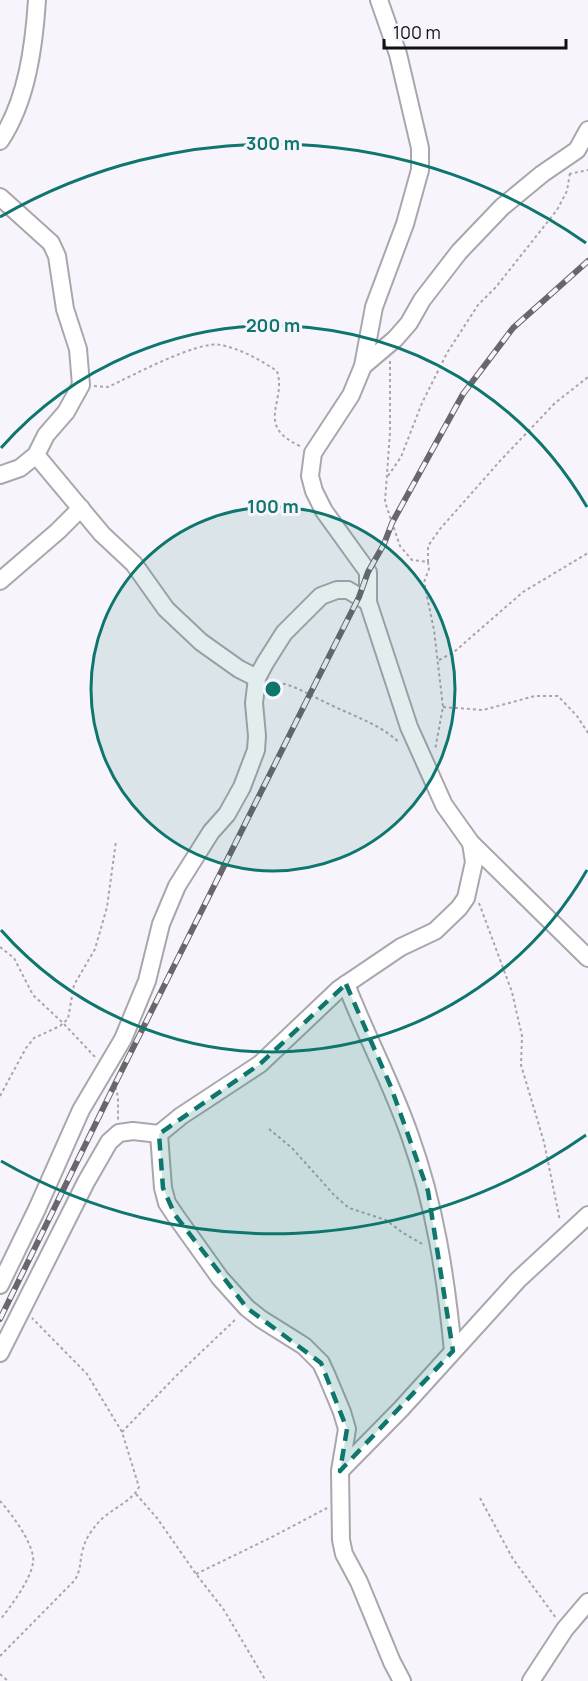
<svg xmlns="http://www.w3.org/2000/svg" width="588" height="1681" font-family="Manrope,sans-serif">
<rect width="100%" height="100%" fill="#f7f5fb"/>
<g fill="none" stroke-linecap="round" stroke-linejoin="round">
<defs>
<g id="minor">
<path d="M379,0l19,54 22,94v22l-15,54 -31,83 -11,59 -12,29 -38,58 -3,23 4,15 10,20 44,61v30l41,125 35,78 27,38 117,115"/>
<path d="M0,141c27,-40 34,-95 37,-141"/>
<path d="M0,197l51,46 6,13 8,53 13,40 3,36 -15,27 -20,23 -10,20 -16,13 -20,7"/>
<path d="M363,366l32,-27 14,-16 13,-23 37,-48 43,-45 40,-33 35,-24 11,-20"/>
<path d="M36,455l66,79 32,30 32,45 35,33 38,27 18,9"/>
<path d="M0,581l58,-50 23,-23"/>
<path d="M346,984c20,52 46,100 64,152 25,69 36,142 43,215"/>
<path d="M0,1285l37,-76 44,-99 42,-71 24,-58 14,-57 16,-38 34,-54 16,-18 15,-27 14,-37 1,-14 -3,-33 3,-25 8,-15 19,-30 37,-37 16,-6h11l20,12"/>
<path d="M0,1353l86,-171 23,-40 10,-9 14,-2 26,3"/>
<path d="M340,1471l61,-62 117,-129 70,-65"/>
<path d="M402,1681l-10,-19 -33,-80 -15,-28 -3,-14 -1,-69 7,-42 -5,-17 -15,-36 -6,-13 -17,-17 -43,-27 -14,-11 -27,-30 -45,-63 -8,-12 -4,-15 -4,-54 22,-18 79,-52 79,-75 62,-42 34,-16 24,-23 7,-10 8,-36 -3,-19"/>
<path d="M531,1681l34,-52 23,-27"/>
</g>
</defs>
<use href="#minor" stroke="#a9a7ad" stroke-width="20"/>
<g stroke="#a8a6ab" stroke-width="2" stroke-dasharray="3 3" stroke-linecap="butt">
<path d="M569,174l19,-4"/>
<path d="M390,361v71l-5,70 15,44 12,14 16,2 1,7 -5,13 10,48 9,77 -8,43"/>
<path d="M94,386l14,1c24,-11 90,-47 113,-42 20,4 39,15 56,26 10,31 -23,54 23,75"/>
<path d="M388,476l13,-19 21,-54 25,-50 31,-48 18,-18 61,-77 10,-19 3,-18"/>
<path d="M428,562v-16l12,-17 59,-67 56,-59 33,-26"/>
<path d="M439,660l15,-8 69,-60 65,-39"/>
<path d="M271,681c23,3 40,15 60,24 25,12 48,19 69,38"/>
<path d="M443,707l40,3 52,-14h23l19,20 11,17"/>
<path d="M479,903l33,89 10,44 -1,29 23,77 16,79"/>
<path d="M0,947l14,11 19,37 30,28 33,35"/>
<path d="M114,1081l4,16v23"/>
<path d="M0,1096l26,-48 8,-10 26,-12 8,-7 6,-34 21,-36 12,-42 9,-66"/>
<path d="M269,1129l23,19 43,48 14,12 37,12 17,13 21,12"/>
<path d="M122,1432l54,-56 61,-58"/>
<path d="M136,1494l21,24 39,56 28,36 42,71"/>
<path d="M480,1498l33,61 43,59"/>
<path d="M0,1501c11,12 36,45 33,62 -3,18 -22,43 -33,57"/>
<path d="M196,1574l78,-38 53,-28"/>
<path d="M0,1656l75,-76c7,-13 4,-18 8,-31 2,-9 8,-18 14,-25 12,-15 34,-21 42,-37l-17,-55 -35,-58 -55,-56"/>
<path d="M0,1674l8,7"/>
</g>
<use href="#minor" stroke="#fff" stroke-width="16"/>
<defs>
<path id="rail" d="M0,1319l115,-235 195,-390 49,-97 9,-25 16,-28 8,-21 71,-129 50,-66 75,-67"/>
</defs>
<use href="#rail" stroke="#69676b" stroke-width="6"/>
<use href="#rail" stroke="#f7f5fb" stroke-width="4" stroke-dasharray="11" stroke-linecap="butt"/>
</g>
<path fill="#0f766e" fill-opacity="0.2" stroke="#0f766e" stroke-width="4.5" stroke-dasharray="12 8" stroke-linejoin="round" d="M346,984l45,103 37,104 25,160 -113,120 7,-42 -26,-66 -74,-55 -72,-93 -12,-27 -4,-54 101,-70z"/>
<circle cx="273" cy="689" r="182" fill="#0f766e" fill-opacity=".12"/>
<g fill="none" stroke="#0f766e" stroke-width="3">
<circle cx="273" cy="689" r="182"/>
<path d="M587 870A363 363 0 0 1 1 930M1 448A363 363 0 0 1 587 507"/>
<path d="M586 1135A545 545 0 0 1 1 1161M0 217A545 545 0 0 1 586 243"/>
</g>
<circle cx="273" cy="689" r="9" fill="#0f766e" stroke="#f7f5fb" stroke-width="3"/>
<g font-size="18" text-anchor="middle" font-weight="bold" fill="#0f766e" stroke="#f7f5fb" stroke-width="6" stroke-linejoin="round" paint-order="stroke">
<text x="273" y="150">300 m</text>
<text x="273" y="332">200 m</text>
<text x="273" y="513">100 m</text>
</g>
<path d="M384 39v9h182v-9" fill="none" stroke="#111012" stroke-width="3"/>
<text x="393" y="39" font-size="18" fill="#111012" stroke="#f7f5fb" stroke-width="4.5" paint-order="stroke">100 m</text>
</svg>
